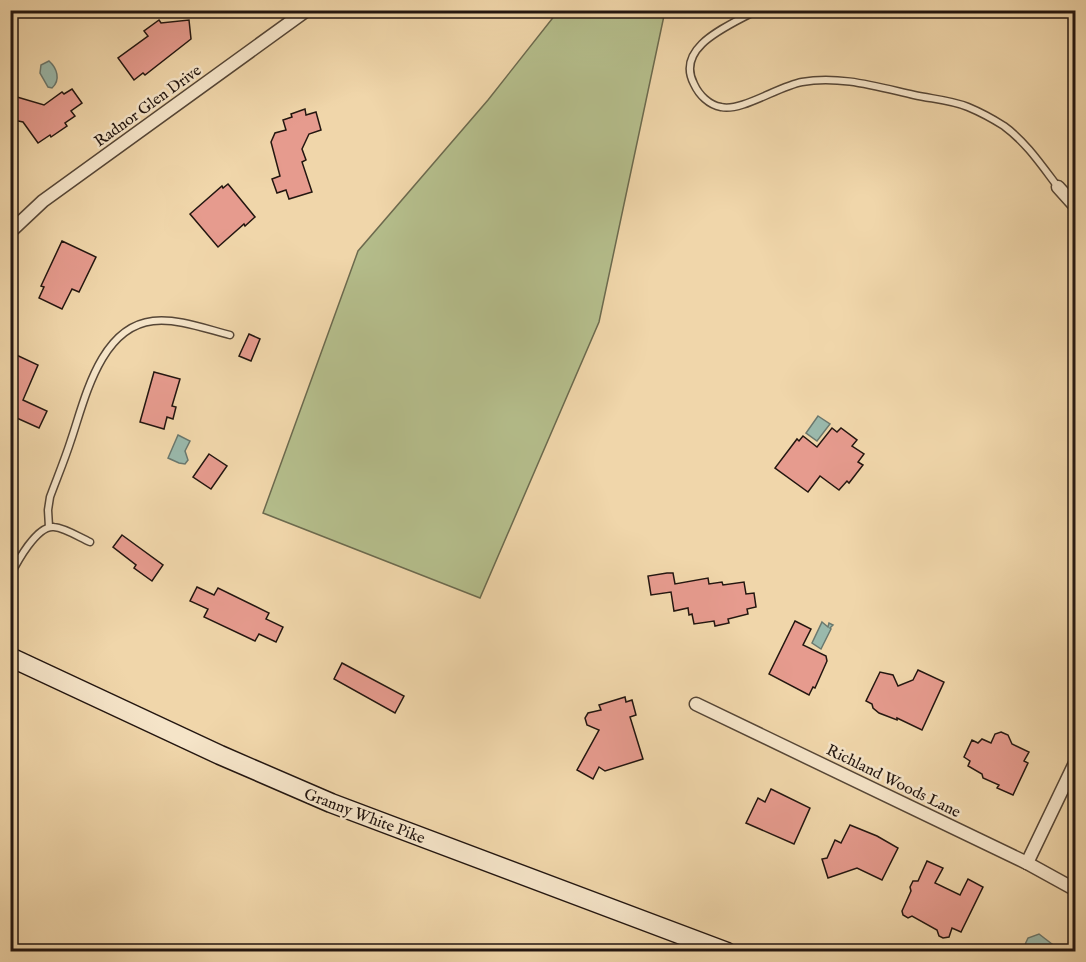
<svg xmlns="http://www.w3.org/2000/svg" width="1086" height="962" font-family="'IM FELL English',serif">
<rect width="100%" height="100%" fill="#f0d6aa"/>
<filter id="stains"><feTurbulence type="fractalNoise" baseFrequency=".00333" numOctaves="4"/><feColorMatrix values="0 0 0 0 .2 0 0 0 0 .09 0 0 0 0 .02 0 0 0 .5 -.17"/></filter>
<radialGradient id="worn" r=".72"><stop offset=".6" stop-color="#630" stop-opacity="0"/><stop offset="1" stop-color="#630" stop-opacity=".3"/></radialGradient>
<path fill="#b5be8c" stroke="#6c6a4e" stroke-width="1.5" d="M559,10l106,1 -66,311 -119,276 -217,-85 95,-262 130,-151z"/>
<g fill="#9ab9ac" stroke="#6a786e" stroke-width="1.5">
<path d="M49,61c8,7 12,19 3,27l-4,-1 -8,-14 1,-8z"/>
<path d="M818,416l12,8 -13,17 -11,-8z"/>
<path d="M178,435l12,6 -5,10 3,9 -3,4 -6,-1 -11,-5z"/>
<path d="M822,622l6,5 1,-4 4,2 -3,3 1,1 -10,20 -9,-6z"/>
<path d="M1039,934l22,17h-39l6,-13z"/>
</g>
<g fill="#e69b8e" stroke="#231610" stroke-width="1.5">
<path d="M159,20l2,3 28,-3 2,19 -46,36 -2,-2 -9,7 -16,-22 30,-22 -4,-5z"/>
<path d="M72,89l10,14 -11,8 4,5 -10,7 2,3 -16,11 -1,-2 -12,8 -15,-21 -10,-2 4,-23 27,8 18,-13 2,2z"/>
<path d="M305,109l1,6 10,-3 5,18 -12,4 -7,15 4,11 -4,2 10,30 -23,7 -3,-9 -9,3 -5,-14 8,-3 -9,-34 4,-9 11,-3 -3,-10 9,-3 -1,-3z"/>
<path d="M228,184l27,33 -10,9 -1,-2 -26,23 -28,-33 32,-28 1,2z"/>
<path d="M62,241l34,16 -17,35 -7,-3 -10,20 -23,-11 5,-11 -3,-1z"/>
<path d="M249,334l11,5 -9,22 -12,-5z"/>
<path d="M10,352l28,13 -15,35 24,11 -8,17 -29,-13z"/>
<path d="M154,372l26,7 -8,27 4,1 -3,12 -6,-2 -3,12 -24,-7z"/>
<path d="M832,428l5,4 4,-4 16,12 -5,6 12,8 -6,8 5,3 -14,18 -2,-2 -8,9 -19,-14 -12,16 -33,-24 22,-29 2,2 4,-5 14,11z"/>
<path d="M209,454l18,12 -16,23 -18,-12z"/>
<path d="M122,535l41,30 -11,16 -18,-13 2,-3 -23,-18z"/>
<path d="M667,573h6l2,11 33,-6 1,6 13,-2 1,3 21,-3 2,12 8,-1 2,14 -9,2 1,5 -20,5 1,4 -14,3 -1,-5 -20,3 -2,-10 -3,1 -1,-7 -14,3 -3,-19 -20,3 -3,-19z"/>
<path d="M197,587l17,8 4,-7 51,25 -3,6 17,8 -7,15 -17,-8 -4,7 -51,-24 4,-8 -18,-8z"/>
<path d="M795,621l16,8 -8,16 23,11 1,5 -12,27 -2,-1 -4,8 -40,-21z"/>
<path d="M342,663l62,33 -9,17 -61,-34z"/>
<path d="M918,670l26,12 -22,48 -25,-12v2l-18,-7 -6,-5 -1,-4 -6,-3 14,-29 13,3 5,11 15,-6z"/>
<path d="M625,697l1,5 6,-2 4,15 -6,2 13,42 -38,12 -6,-4 -6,12 -16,-9 22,-40 -12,-5 -2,-7 3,-5 13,-3 -2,-5z"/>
<path d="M1001,732l7,3 4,9 17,8 -5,9 4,2 -15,32 -16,-7 2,-3 -16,-7 -1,-4 -14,-8 2,-5 -6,-4 8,-17 6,3 4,-4 9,4 4,-9z"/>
<path d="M771,789l39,19 -16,36 -48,-21 12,-25 7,4z"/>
<path d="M850,825l27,11 21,12 -16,32 -25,-12 -29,10 -6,-19 5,-1 8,-18 6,3z"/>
<path d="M927,861l16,7 -8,15 25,12 8,-16 15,8 -22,45 -9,-4 -3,9 -6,1 -4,-2 -2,-6 -25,-14 -4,2 -5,-3 -1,-4 9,-20 -1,-4 3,-6h5z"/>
</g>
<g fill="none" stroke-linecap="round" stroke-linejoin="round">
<defs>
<g id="lane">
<path d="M757,10c-26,15 -83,36 -63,74 5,11 15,21 27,23 20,5 58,-21 81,-25 37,-7 76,5 112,13 18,4 37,5 54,12 12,5 25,12 36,19 22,16 38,40 54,61"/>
<path d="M49,527l-1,-17 2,-13c7,-19 15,-38 21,-57 14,-41 29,-113 82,-119 24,-3 53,8 77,14"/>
<path d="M10,576c7,-14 27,-51 44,-49 11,1 25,10 36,15"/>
</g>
<g id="street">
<path d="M1058,187l18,20"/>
<path d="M10,232l33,-31 264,-191"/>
<path d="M696,704l331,159 49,27"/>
<path d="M1027,863l49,-102"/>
</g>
<path id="secondary" d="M10,657l210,98 111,48 396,149"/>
</defs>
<use href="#lane" stroke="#564636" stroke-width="9"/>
<use href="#street" stroke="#564636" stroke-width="15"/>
<use href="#secondary" stroke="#231610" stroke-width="21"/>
<use href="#lane" stroke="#f5e4c8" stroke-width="6"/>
<use href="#street" stroke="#f5e4c8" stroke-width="12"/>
<use href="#secondary" stroke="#f5e4c8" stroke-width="18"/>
</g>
<g text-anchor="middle" stroke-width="5" stroke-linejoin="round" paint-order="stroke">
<g font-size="16" fill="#231610" stroke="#f5e4c8">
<text transform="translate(147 105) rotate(-36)" y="6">Radnor Glen Drive</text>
<text transform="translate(894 780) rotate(26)" y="6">Richland Woods Lane</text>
<text transform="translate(365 815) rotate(21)" y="6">Granny White Pike</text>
</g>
</g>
<rect width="1086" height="962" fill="none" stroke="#f0d6aa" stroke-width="36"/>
<rect x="12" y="12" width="1062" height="938" fill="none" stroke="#231610" stroke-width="3"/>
<rect x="18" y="18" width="1050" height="926" fill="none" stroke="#231610" stroke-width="1.5"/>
<rect width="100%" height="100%" filter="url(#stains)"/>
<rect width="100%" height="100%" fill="url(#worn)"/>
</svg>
